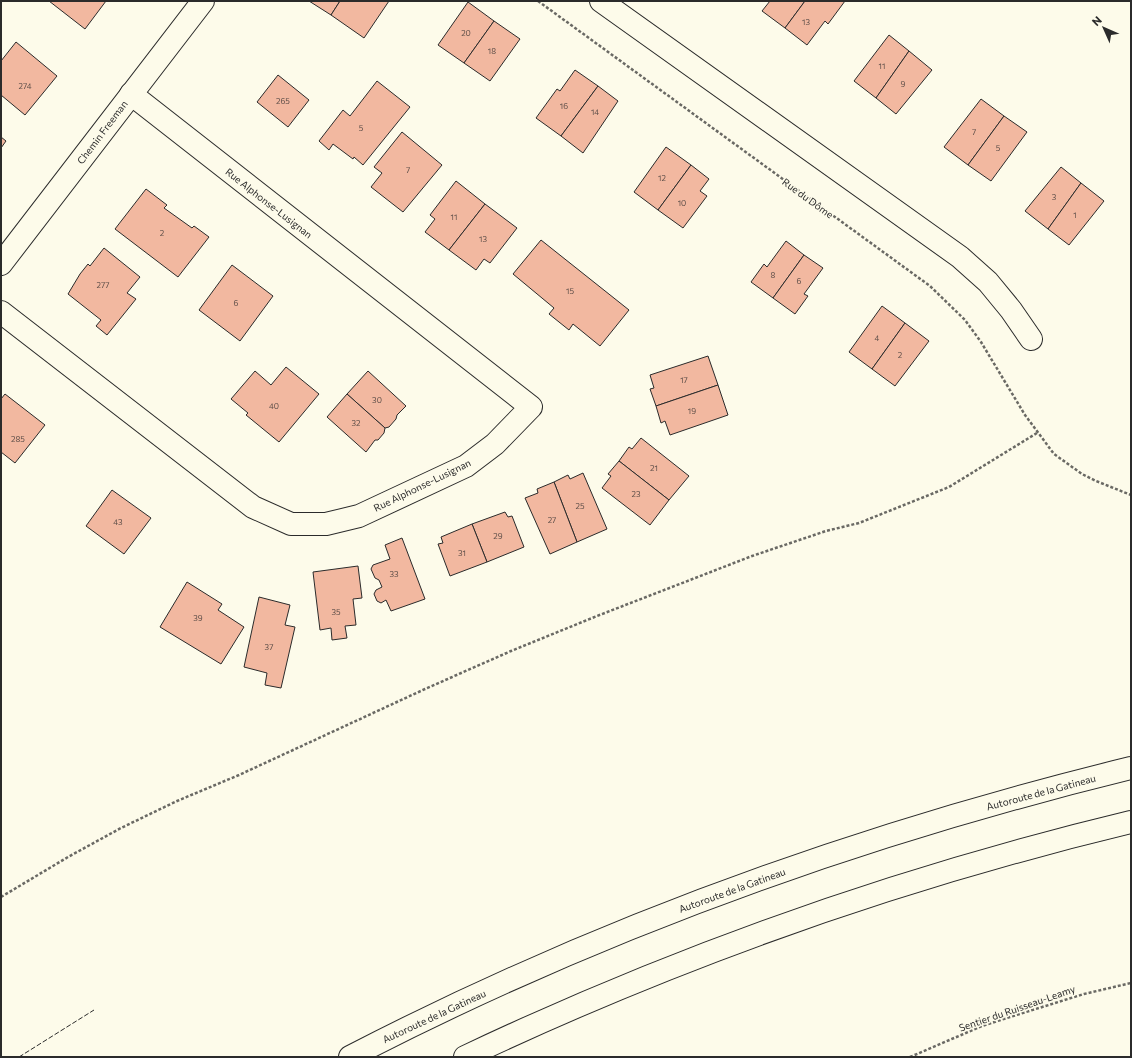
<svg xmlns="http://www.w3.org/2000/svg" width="1132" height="1058" font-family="Commissioner,sans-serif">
<rect width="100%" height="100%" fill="#fdfbea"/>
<g fill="#f2b8a0" stroke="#2b2b2b">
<path d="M49,1h57l-21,28z"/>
<path d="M309,1h31l-9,14z"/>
<path d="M340,1h49l-25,37 -33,-23z"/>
<path d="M770,1h35l-20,27 -23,-17z"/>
<path d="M805,1h40l-17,23 -3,-3 -18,24 -22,-17z"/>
<path d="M468,2l26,19 -30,42 -26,-18z"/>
<path d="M494,21l26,18 -30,42 -26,-18z"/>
<path d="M889,35l20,16 -33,47 -22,-17z"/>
<path d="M16,42l41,34 -32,39 -24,-20v-34z"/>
<path d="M909,51l23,19 -36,44 -20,-16z"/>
<path d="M575,70l23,16 -37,50 -25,-18 21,-29 3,2z"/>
<path d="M278,75l31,25 -21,27 -31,-25z"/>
<path d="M377,81l33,26 -47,58 -9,-8 -1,2 -20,-15 -4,6 -10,-9 24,-31 7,6z"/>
<path d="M598,86l20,15 -35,52 -22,-17z"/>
<path d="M981,99l23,17 -36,49 -24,-18z"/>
<path d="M1004,116l23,16 -36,49 -23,-16z"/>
<path d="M402,132l40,33 -39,47 -32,-25 11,-14 -8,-6z"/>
<path d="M1,137l5,4 -5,7z"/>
<path d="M666,147l25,18 -33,45 -24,-18z"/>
<path d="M691,165l18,14 -9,12 7,5 -24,32 -25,-18z"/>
<path d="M1061,167l20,16 -33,46 -23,-18z"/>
<path d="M456,181l29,23 -36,46 -24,-18 10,-13 -5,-4z"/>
<path d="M1081,183l23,18 -35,44 -21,-16z"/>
<path d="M146,189l21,16 -3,3 28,20 2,-2 15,11 -31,40 -63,-48z"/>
<path d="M485,204l32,24 -27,35 -6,-4 -8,11 -27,-20z"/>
<path d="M541,240l88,70 -29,36 -27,-22 -4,6 -20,-16 5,-6 -41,-34z"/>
<path d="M786,241l18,14 -31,43 -22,-16 13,-18 3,3z"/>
<path d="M104,248l36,29 -13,16 9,6 -29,36 -11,-9 5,-6 -33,-26 12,-20 8,-10 2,2z"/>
<path d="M804,255l19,13 -19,26 4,2 -13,18 -22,-16z"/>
<path d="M232,265l41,31 -33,45 -41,-31z"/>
<path d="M882,306l23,17 -33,46 -23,-17z"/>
<path d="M905,323l24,18 -34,45 -23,-17z"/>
<path d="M708,356l10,29 -62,21 -6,-17 4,-1 -4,-13z"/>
<path d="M286,367l33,27 -40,48 -33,-27 2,-2 -17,-14 24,-28 16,14z"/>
<path d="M368,371l38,35 -9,9 -1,4 -7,8 -4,1 -38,-34z"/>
<path d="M718,385l10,30 -58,20 -5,-14 -4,2 -5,-17z"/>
<path d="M5,394l40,31 -30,38 -14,-11v-53z"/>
<path d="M347,394l38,34 -1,5 -6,7h-3l-9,12 -39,-35z"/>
<path d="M641,438l48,38 -20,24 -50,-39 10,-14 3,2z"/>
<path d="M619,461l50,39 -19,25 -48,-37 9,-12 -3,-2z"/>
<path d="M583,473l24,56 -30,13 -23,-60 14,-7 2,4z"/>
<path d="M554,482l23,60 -27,12 -25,-56 13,-5 -1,-4z"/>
<path d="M112,490l39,28 -27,36 -38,-28z"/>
<path d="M505,512l3,5 4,-1 12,31 -37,15 -15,-38z"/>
<path d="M472,524l15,38 -37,14 -12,-32 5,-1 -2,-6z"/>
<path d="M402,538l23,61 -34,12 -5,-11 -5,3 -4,-2 -3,-7 2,-4 6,-3 -3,-7 -4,-2 -4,-9 2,-4 17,-6 -5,-14z"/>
<path d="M358,566l4,32 -9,1 3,26 -11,1 2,12 -15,2 -1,-12 -11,2 -7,-58z"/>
<path d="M187,582l35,22 -4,6 26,17 -23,37 -61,-37z"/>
<path d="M259,597l31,8 -5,20 10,2 -14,61 -16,-3 2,-12 -23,-6z"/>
</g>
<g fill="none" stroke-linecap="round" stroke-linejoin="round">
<defs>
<g id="minor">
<path d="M601,1l359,256 28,25 23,28 20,29"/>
<path d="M1,264l202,-263"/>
<path d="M1,312l252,195 38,17h35l33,-8 107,-50 29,-22 36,-37 -400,-313"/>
</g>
<g id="highway">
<path d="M350,1057c247,-128 511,-223 781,-289"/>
<path d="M465,1057c213,-101 437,-180 666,-235"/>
</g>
</defs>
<use href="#minor" stroke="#2b2b2b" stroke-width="24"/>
<use href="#highway" stroke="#2b2b2b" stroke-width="24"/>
<g stroke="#6a6964" stroke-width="2.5" stroke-dasharray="3 2" stroke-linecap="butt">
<path d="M538,1l392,285 35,34 16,22 44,73 29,39 28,20 14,7 35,14"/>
<path d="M1,897l67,-40 53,-29 56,-27 62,-26 186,-86 86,-38 86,-35 155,-60 74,-25 33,-8 90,-36 88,-54"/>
<path d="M910,1057l72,-31 28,-9 74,-23 47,-11"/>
</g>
<use href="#minor" stroke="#fdfbea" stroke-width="22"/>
<use href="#highway" stroke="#fdfbea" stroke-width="22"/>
<path stroke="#2b2b2b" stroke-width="1" stroke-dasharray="5 2" stroke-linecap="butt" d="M19,1057l75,-47"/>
</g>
<g text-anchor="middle" stroke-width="3" stroke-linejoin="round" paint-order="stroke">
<g font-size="8" fill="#5d4e48">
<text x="806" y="25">13</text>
<text x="466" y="36">20</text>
<text x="492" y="54">18</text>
<text x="882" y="69">11</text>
<text x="903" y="87">9</text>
<text x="25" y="89">274</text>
<text x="283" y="104">265</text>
<text x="564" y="109">16</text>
<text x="595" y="115">14</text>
<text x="361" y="131">5</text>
<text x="974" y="135">7</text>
<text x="998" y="151">5</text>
<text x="408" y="173">7</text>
<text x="662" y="181">12</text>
<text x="1054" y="200">3</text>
<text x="682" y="206">10</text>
<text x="1075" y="218">1</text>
<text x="454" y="220">11</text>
<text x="162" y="236">2</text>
<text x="483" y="242">13</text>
<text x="773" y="278">8</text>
<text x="799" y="284">6</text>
<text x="103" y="288">277</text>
<text x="570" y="294">15</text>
<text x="236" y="306">6</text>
<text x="877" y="341">4</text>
<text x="900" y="358">2</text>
<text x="684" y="383">17</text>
<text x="377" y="403">30</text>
<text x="274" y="409">40</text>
<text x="692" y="414">19</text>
<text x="356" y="426">32</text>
<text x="18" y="442">285</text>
<text x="654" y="471">21</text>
<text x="636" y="497">23</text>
<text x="580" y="509">25</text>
<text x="552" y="523">27</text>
<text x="118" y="525">43</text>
<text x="498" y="539">29</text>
<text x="462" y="556">31</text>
<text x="394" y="577">33</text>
<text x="336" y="615">35</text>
<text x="198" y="621">39</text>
<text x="269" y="650">37</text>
</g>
<g font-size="10" fill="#2b2b2b" stroke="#fdfbea">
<text transform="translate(102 132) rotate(-53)" y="4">Chemin Freeman</text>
<text transform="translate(808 198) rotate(36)" y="4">Rue du Dôme</text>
<text transform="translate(269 203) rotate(38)" y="4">Rue Alphonse-Lusignan</text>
<text transform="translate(422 485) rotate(-26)" y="4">Rue Alphonse-Lusignan</text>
<text transform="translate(1041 792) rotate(-15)" y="4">Autoroute de la Gatineau</text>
<text transform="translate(732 890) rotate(-20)" y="4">Autoroute de la Gatineau</text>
<text transform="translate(1017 1008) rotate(-19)" y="4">Sentier du Ruisseau-Leamy</text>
<text transform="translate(434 1016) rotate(-25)" y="4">Autoroute de la Gatineau</text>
</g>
</g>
<rect width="1132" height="1058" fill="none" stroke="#2b2b2b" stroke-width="4"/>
<g transform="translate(1104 28) rotate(315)" stroke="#fdfbea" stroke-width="3" paint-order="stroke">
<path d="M0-3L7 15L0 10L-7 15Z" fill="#2b2b2b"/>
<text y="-6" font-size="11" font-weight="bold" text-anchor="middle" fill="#2b2b2b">N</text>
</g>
</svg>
